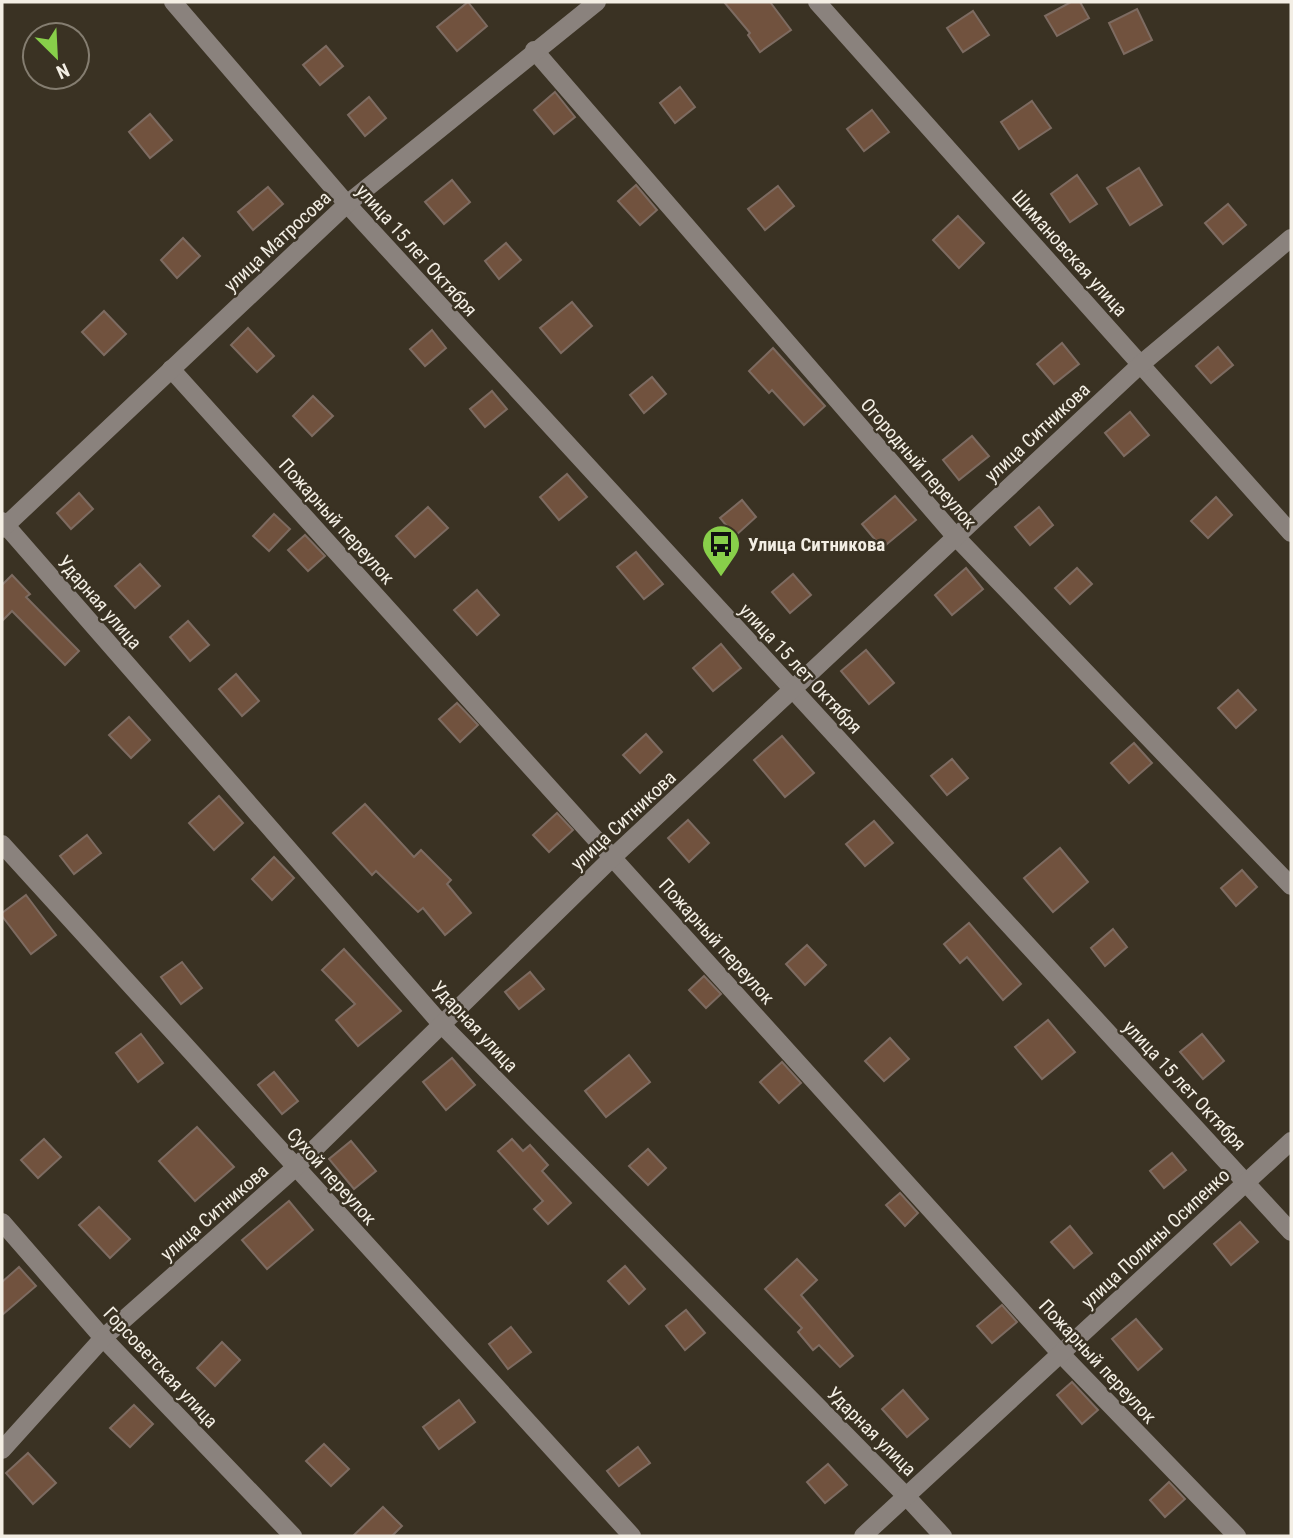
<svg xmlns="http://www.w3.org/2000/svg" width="1293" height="1538" font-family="'Roboto Condensed',sans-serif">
<rect width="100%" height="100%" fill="#3a3223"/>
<g fill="#71523e" stroke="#7d6b61" stroke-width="2">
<path d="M468,2l19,24 -30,25 -20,-24z"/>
<path d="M724,2h46l21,28 -31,22 -12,-17 2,-2z"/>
<path d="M1071,2h9l9,16 -32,18 -12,-20z"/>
<path d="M1137,9l15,31 -28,14 -15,-31z"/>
<path d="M973,11l16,24 -26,17 -16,-24z"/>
<path d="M326,46l17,20 -23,19 -17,-20z"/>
<path d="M680,87l15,20 -20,16 -15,-20z"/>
<path d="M555,92l20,25 -21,17 -20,-24z"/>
<path d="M369,97l17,21 -21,18 -17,-21z"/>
<path d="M1032,101l19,27 -32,21 -18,-27z"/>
<path d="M872,110l17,22 -25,19 -17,-22z"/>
<path d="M150,114l22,26 -22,18 -21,-26z"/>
<path d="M1139,168l23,37 -32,20 -23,-37z"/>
<path d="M1077,175l20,29 -27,18 -19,-28z"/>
<path d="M452,180l18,22 -26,22 -19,-22z"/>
<path d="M636,185l21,25 -17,15 -22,-24z"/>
<path d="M778,186l16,20 -29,24 -17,-21z"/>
<path d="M268,187l15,17 -30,26 -15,-18z"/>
<path d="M1228,204l18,21 -23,19 -18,-21z"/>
<path d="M958,216l26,27 -25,25 -26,-28z"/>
<path d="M183,238l17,18 -23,22 -16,-18z"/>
<path d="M506,243l15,17 -22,19 -14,-18z"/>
<path d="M572,302l20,24 -31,27 -21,-25z"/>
<path d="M104,311l22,23 -22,21 -22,-23z"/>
<path d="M248,328l26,28 -17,16 -26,-27z"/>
<path d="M432,330l14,18 -21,18 -15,-17z"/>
<path d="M1062,343l17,21 -25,20 -17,-20z"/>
<path d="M1218,347l15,18 -22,18 -15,-17z"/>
<path d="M773,348l52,58 -21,19 -32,-35 -3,3 -20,-22z"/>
<path d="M652,377l14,17 -22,19 -14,-18z"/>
<path d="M492,391l15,18 -22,18 -15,-18z"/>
<path d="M313,396l20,20 -21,20 -19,-20z"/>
<path d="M1130,412l19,23 -25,21 -19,-23z"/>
<path d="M972,436l17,20 -30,24 -16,-20z"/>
<path d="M567,474l20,23 -28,23 -19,-23z"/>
<path d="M79,493l14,16 -22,20 -14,-16z"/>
<path d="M895,496l21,24 -34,28 -20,-24z"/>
<path d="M1216,497l16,18 -24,23 -17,-17z"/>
<path d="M742,500l14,17 -21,19 -15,-18z"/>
<path d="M428,507l20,21 -33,29 -19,-21z"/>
<path d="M1039,507l14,18 -23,20 -15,-18z"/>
<path d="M274,514l16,15 -21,22 -16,-15z"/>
<path d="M305,535l20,21 -17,15 -20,-21z"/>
<path d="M636,552l27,32 -19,15 -27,-32z"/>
<path d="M140,564l20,22 -25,22 -20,-22z"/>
<path d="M966,568l17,21 -31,26 -17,-20z"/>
<path d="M1077,568l15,16 -22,20 -15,-16z"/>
<path d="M793,574l18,21 -21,18 -18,-21z"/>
<path d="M12,575l18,19 -4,3 53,54 -14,14 -53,-54 -10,10v-36z"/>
<path d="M477,590l22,25 -22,20 -23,-25z"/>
<path d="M188,621l21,24 -19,16 -20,-24z"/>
<path d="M721,644l20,24 -28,23 -20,-23z"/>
<path d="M866,650l28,33 -25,21 -28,-33z"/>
<path d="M236,674l23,27 -17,15 -23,-27z"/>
<path d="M1238,690l18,20 -20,18 -18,-20z"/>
<path d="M457,703l21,22 -18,17 -21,-23z"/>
<path d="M129,717l21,23 -19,18 -22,-23z"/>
<path d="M646,734l16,18 -22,21 -17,-18z"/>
<path d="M782,736l32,37 -29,24 -31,-37z"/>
<path d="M1134,743l18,20 -23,20 -18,-20z"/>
<path d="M952,759l16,19 -21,17 -16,-19z"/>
<path d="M219,796l24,27 -29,27 -25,-27z"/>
<path d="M365,804l49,53 7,-7 30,30 -4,4 24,29 -26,22 -22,-27 -5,4 -42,-41 -4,4 -39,-42z"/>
<path d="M557,813l16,17 -24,22 -16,-17z"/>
<path d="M688,820l21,23 -20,19 -21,-24z"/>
<path d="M874,821l19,22 -28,23 -19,-22z"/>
<path d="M87,835l14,18 -27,21 -14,-18z"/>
<path d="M1060,848l28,34 -35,30 -29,-34z"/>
<path d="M274,857l20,21 -22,22 -20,-21z"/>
<path d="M1242,870l15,17 -21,19 -15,-18z"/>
<path d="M26,895l30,40 -25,19 -29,-38v-3z"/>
<path d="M969,923l52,61 -18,16 -36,-43 -7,6 -16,-19z"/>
<path d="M1113,929l14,18 -22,19 -14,-18z"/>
<path d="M807,945l19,20 -21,20 -19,-21z"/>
<path d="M344,949l57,62 -43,35 -22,-26 19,-16 -33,-34z"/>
<path d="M182,962l20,26 -21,16 -20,-27z"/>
<path d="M530,972l14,17 -25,20 -14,-17z"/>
<path d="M704,976l17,18 -15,14 -17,-18z"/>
<path d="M1048,1020l27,32 -33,27 -27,-32z"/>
<path d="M141,1034l22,29 -25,19 -22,-29z"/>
<path d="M1202,1034l22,27 -21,18 -23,-27z"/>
<path d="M890,1038l19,21 -25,22 -19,-20z"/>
<path d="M629,1055l21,27 -44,35 -21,-26z"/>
<path d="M452,1058l23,27 -29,25 -23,-28z"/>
<path d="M782,1062l19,21 -22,20 -19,-21z"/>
<path d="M274,1072l24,29 -16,13 -24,-29z"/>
<path d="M197,1127l37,40 -39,34 -36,-40z"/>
<path d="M44,1139l17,18 -23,21 -17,-18z"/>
<path d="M512,1139l11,12 7,-6 18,20 -6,6 29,32 -23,21 -14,-15 9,-8 -45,-50z"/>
<path d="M351,1141l25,30 -22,18 -25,-30z"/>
<path d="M648,1149l18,19 -18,17 -19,-19z"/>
<path d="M1172,1153l14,17 -22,18 -14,-17z"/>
<path d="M900,1193l18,20 -13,13 -19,-21z"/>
<path d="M289,1201l24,29 -46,39 -25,-29z"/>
<path d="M99,1207l31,32 -20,19 -31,-33z"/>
<path d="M1240,1222l18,20 -27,23 -17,-21z"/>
<path d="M1070,1226l22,27 -18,15 -23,-26z"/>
<path d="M797,1259l20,21 -16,15 52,61 -13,11 -21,-22 -6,5 -15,-18 4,-4 -37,-39z"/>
<path d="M625,1266l20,23 -16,15 -21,-23z"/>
<path d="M19,1267l17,19 -34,29v-33z"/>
<path d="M1002,1305l15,17 -25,21 -15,-17z"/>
<path d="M686,1310l19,23 -20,17 -19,-24z"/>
<path d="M1136,1319l26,30 -24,21 -26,-31z"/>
<path d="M511,1327l20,25 -23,17 -19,-25z"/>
<path d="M222,1342l18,18 -25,26 -18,-18z"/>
<path d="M1072,1382l26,28 -16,14 -25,-29z"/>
<path d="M903,1390l25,29 -21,18 -25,-28z"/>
<path d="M459,1400l16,22 -36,27 -16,-22z"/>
<path d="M134,1405l19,19 -23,23 -20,-19z"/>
<path d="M324,1444l25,25 -18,17 -25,-25z"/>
<path d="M638,1447l12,16 -31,23 -12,-15z"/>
<path d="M28,1453l28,30 -23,21 -27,-31z"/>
<path d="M828,1464l19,21 -22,18 -18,-21z"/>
<path d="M1169,1482l16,17 -20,18 -15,-17z"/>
<path d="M383,1507l19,19 -10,10h-39z"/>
</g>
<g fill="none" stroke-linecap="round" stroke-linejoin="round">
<g stroke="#8a827d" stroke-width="18">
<path d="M173,2l174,202 944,1028"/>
<path d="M817,2l474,531"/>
<path d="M534,50l421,486 336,350"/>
<path d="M171,369l889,984 177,183"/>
<path d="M2,521l440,504 464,471 37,40"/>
<path d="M2,529l345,-325 250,-202"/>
<path d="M2,844l630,692"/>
<path d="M2,1222l101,116 190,198"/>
<path d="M2,1450l101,-112 193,-171 317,-310 528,-493 150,-126"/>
<path d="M863,1536l428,-395"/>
</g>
</g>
<defs>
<symbol id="bus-pin" viewBox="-11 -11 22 30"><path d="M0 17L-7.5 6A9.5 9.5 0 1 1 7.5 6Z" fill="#88cf4a" stroke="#3a3223"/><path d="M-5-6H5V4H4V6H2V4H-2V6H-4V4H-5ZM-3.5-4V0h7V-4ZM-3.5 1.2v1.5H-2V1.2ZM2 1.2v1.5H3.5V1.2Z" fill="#111"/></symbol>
</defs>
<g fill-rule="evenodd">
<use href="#bus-pin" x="699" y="522" width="44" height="60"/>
</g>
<g text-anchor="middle" stroke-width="5" stroke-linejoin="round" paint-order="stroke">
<g font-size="19" fill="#f3eee4" stroke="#3a3223">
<text transform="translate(277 241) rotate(-43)" y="7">улица Матросова</text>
<text transform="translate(417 250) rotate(48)" y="7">улица 15 лет Октября</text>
<text transform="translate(1070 253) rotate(48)" y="7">Шимановская улица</text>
<text transform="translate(1037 432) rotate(-43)" y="7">улица Ситникова</text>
<text transform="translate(919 463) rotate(49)" y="7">Огородный переулок</text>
<text transform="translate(337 521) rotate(48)" y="7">Пожарный переулок</text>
<text transform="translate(100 602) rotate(49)" y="7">Ударная улица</text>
<text transform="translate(801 668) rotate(47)" y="7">улица 15 лет Октября</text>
<text transform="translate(623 820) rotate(-43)" y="7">улица Ситникова</text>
<text transform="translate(717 941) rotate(48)" y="7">Пожарный переулок</text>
<text transform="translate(475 1026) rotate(47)" y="7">Ударная улица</text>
<text transform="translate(1185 1085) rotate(47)" y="7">улица 15 лет Октября</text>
<text transform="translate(332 1176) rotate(48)" y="7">Сухой переулок</text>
<text transform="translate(214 1212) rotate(-41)" y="7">улица Ситникова</text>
<text transform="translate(1155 1238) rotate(-43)" y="7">улица Полины Осипенко</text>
<text transform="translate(1098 1361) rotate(47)" y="7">Пожарный переулок</text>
<text transform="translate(161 1367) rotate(47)" y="7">Горсоветская улица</text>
<text transform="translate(872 1431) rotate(45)" y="7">Ударная улица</text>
</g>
<g font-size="19" font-weight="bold" fill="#f3eee4" stroke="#3a3223" text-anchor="start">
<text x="748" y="551">Улица Ситникова</text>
</g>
</g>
<rect width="1293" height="1538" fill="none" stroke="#f3eee4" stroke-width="7"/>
<g transform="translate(56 56) rotate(156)"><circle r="33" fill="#3a3223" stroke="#847d70" stroke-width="2"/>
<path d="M0-5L12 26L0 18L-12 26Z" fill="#88cf4a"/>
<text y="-10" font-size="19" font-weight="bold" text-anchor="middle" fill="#f3eee4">N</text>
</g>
</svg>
